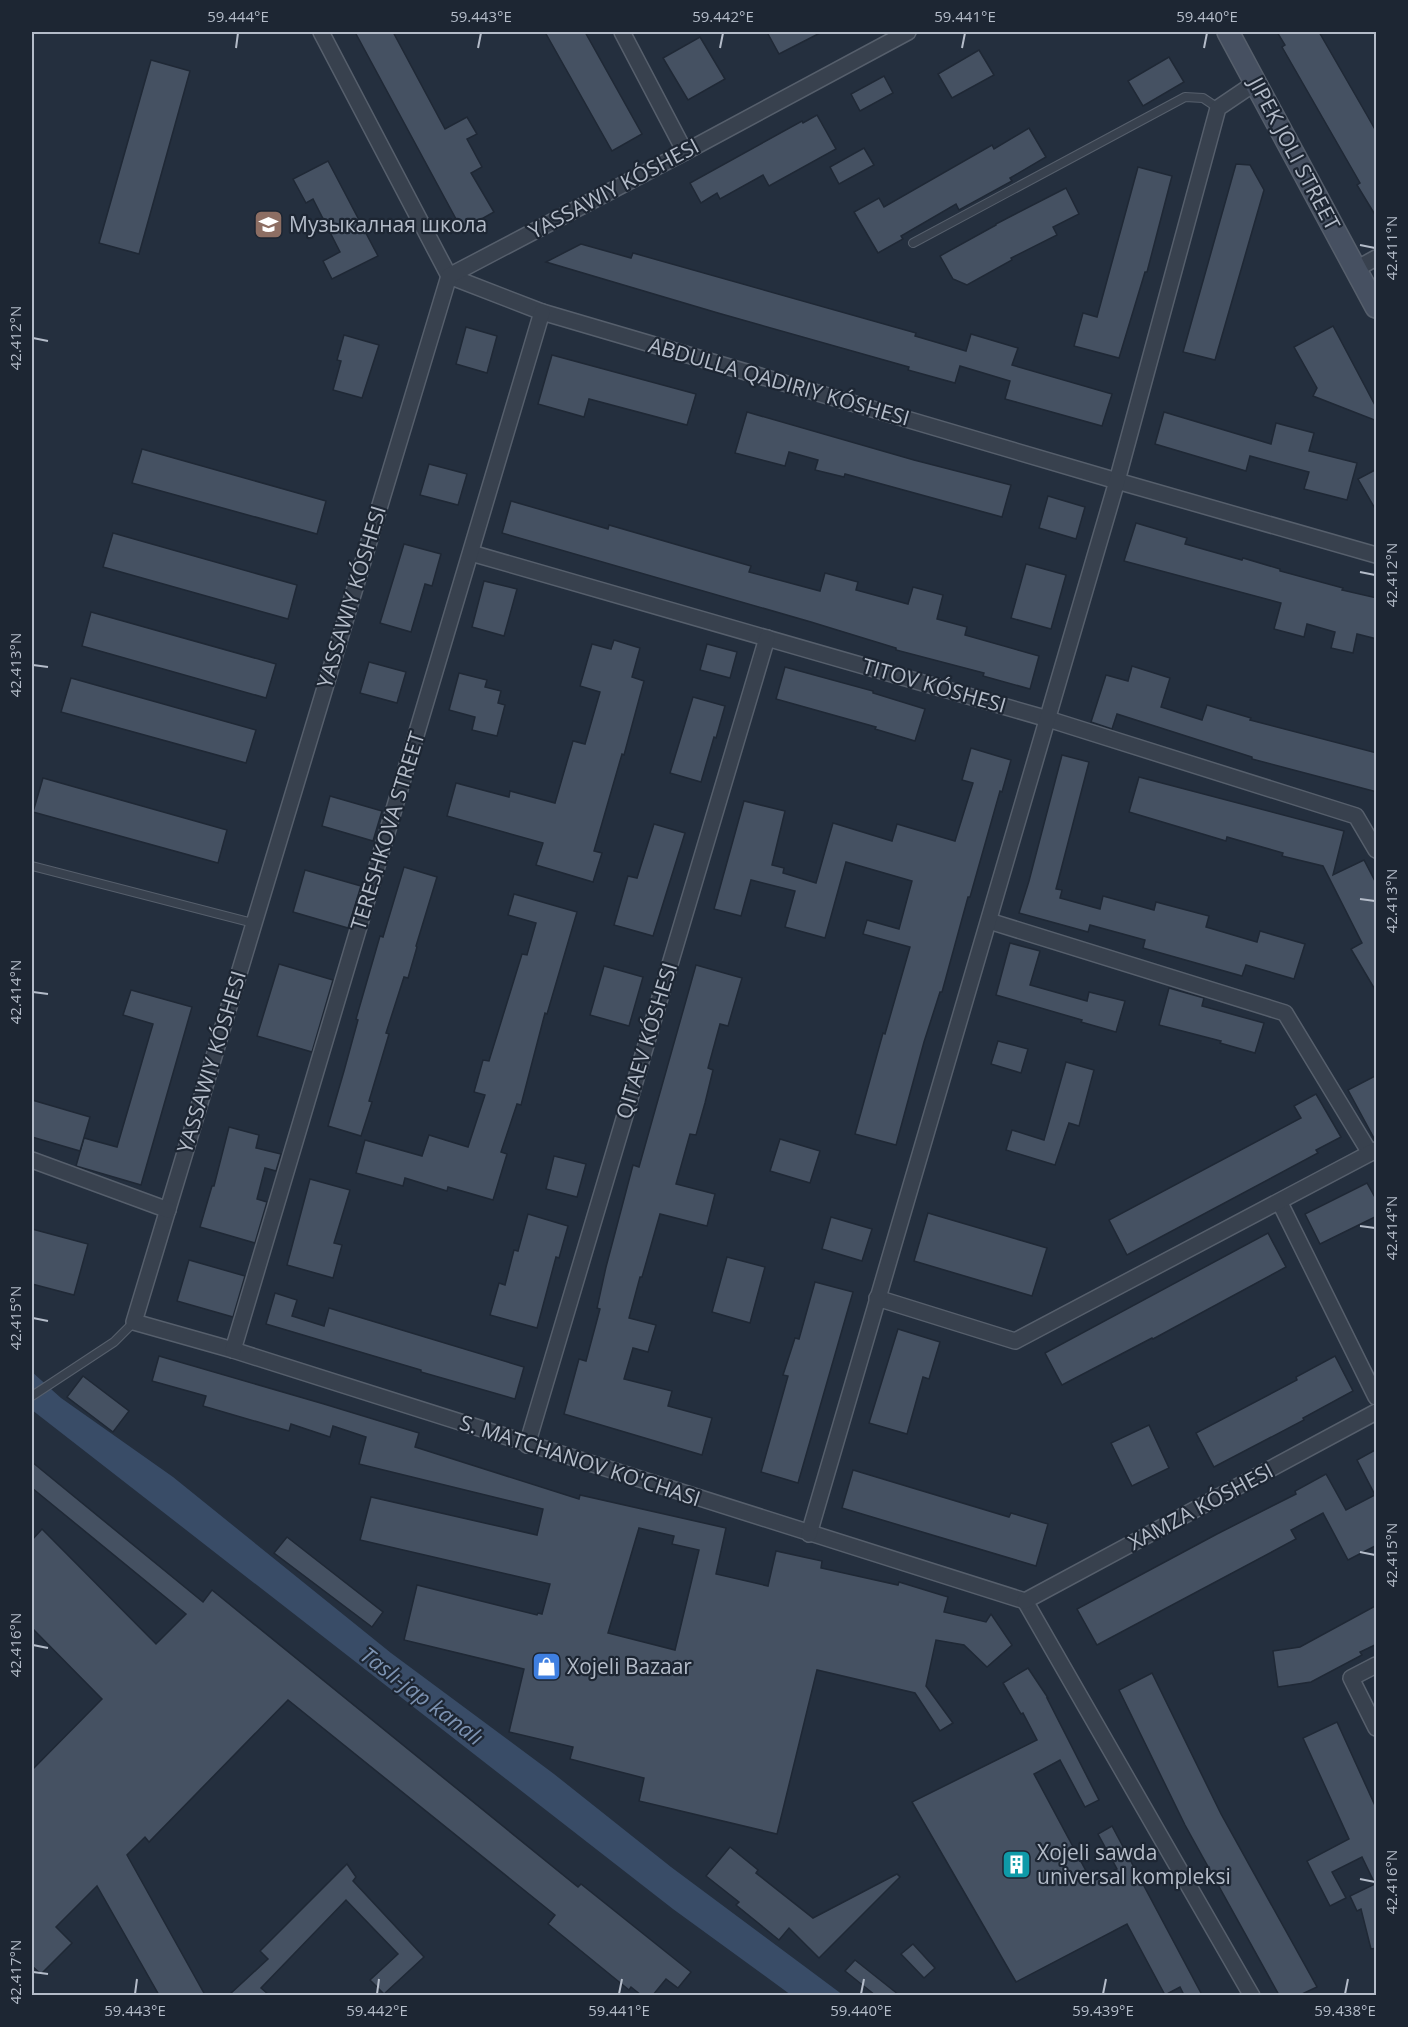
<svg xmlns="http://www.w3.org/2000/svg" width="1408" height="2027" font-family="'Open Sans',sans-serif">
<rect width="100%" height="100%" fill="#242f3e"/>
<path fill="#394c67" d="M32,1372l29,26 112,79 218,176 163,121 117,93 172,128h-52l-118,-86 -641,-499z"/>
<g fill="#455162" stroke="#1f2835" stroke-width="1.5" fill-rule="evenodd">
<path d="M355,32h38l52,97 22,-12 10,17 -10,5 15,28 -11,6 23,39 -32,18z"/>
<path d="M545,32h40l57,102 -30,17z"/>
<path d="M767,32h55l-43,22z"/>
<path d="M1277,32h42l49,85 9,16v85l-20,-33 3,-2 -78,-136 3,-2z"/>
<path d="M700,37l25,42 -37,21 -25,-42z"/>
<path d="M979,50l15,25 -42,23 -14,-24z"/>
<path d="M1169,57l15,25 -41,24 -15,-25z"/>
<path d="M151,60l39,11 -51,183 -40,-11z"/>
<path d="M884,76l9,17 -33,18 -9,-17z"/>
<path d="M817,115l19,34 -67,37 -6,-11 -43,24 -3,-6 -16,10 -11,-20 112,-62 1,2z"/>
<path d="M1029,128l17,29 -36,21 2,3 -53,29 -3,-6 -55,32 2,3 -25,14 -24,-41 25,-14 5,9 108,-62 2,4z"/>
<path d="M864,148l10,17 -35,19 -9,-17z"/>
<path d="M328,161l50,95 -46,23 -9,-18 17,-9 -27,-53 -7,4 -13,-24z"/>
<path d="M1236,164l14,1 14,25 -49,170 -32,-8z"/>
<path d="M1138,167l34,9 -25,96h-2l-26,86 -45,-12 9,-33 14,4z"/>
<path d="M1066,188l13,26 -26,13 4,8 -46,23 1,2 -45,25 -14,-6 -13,-23 56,-31v-1z"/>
<path d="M581,244l50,14 2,-5 283,80 -1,3 51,15 5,-17 47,14 -6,17 100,29 -10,32 -97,-27 5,-18 -50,-15 -5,17 -47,-13 1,-3 -191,-54 -172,-51z"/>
<path d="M1333,326l44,83v12l-64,-25 4,-8 -23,-41z"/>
<path d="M466,327l31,9 -10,37 -31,-9z"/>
<path d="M344,335l35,10 -17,53 -29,-8 8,-29 -4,-1z"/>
<path d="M552,355l144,39 -9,31 -98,-26 -5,18 -46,-13z"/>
<path d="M747,412l167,48 97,25 -9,32 -157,-43 -1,3 -29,-7 3,-10 -29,-8 -4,14 -50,-13z"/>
<path d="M1164,412l107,32 5,-21 38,10 -5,18 48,12 -10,37 -43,-11 5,-17 -59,-16 -4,15 -91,-27z"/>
<path d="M142,449l184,52 -9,33 -185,-51z"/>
<path d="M429,464l38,10 -9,31 -38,-10z"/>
<path d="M1377,469v43l-19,-33z"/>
<path d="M1048,496l37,11 -9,32 -37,-11z"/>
<path d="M511,501l97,28 1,-4 100,29 42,12 -2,6 71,19 5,-18 33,9 -2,8 52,14 5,-17 30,8 -6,24 30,8 -2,8 74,21 -9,33 -47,-13 1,-3 -88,-23v-2l-85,-26 -309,-89z"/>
<path d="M1136,523l51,15 -2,6 57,16 1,-2 37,11v2l63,17 -1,2 35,8v41l-20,-5 -4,19 -22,-5 4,-16 -28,-8 -3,13 -30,-8 7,-26 -157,-42z"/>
<path d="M113,533l184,52 -9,34 -185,-52z"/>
<path d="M404,544l37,10 -9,32 -7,-2 -14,48 -31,-9z"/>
<path d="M1026,564l40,11 -15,54 -40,-11z"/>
<path d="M484,581l33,8 -13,47 -32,-9z"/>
<path d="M91,612l185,52 -10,34 -184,-52z"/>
<path d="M614,640l26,8 -8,29 12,4 -20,74 -2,-1 -28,97 8,2 -9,29 -57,-17 7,-22 -96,-27 9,-33 53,14 1,-6 45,12 18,-62 12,3 15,-52 -20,-6 12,-42 19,5z"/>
<path d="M707,644l30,8 -7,26 -30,-8z"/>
<path d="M369,662l37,10 -9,31 -37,-10z"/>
<path d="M1132,666l38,12 -9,29 41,13 5,-15 44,13 -1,2 127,33v39l-125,-33v-2l-135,-43 -5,15 -21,-7 15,-47 22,6z"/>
<path d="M785,667l88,24v2l52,16 -10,32 -40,-12 1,-2 -100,-28z"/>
<path d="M459,673l28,7 -2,7 16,4 -3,12 7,2 -8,31 -25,-6 3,-13 -26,-7z"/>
<path d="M71,678l185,52 -10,33 -185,-51z"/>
<path d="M693,697l32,9 -9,32 -2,-1 -13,45 -31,-9z"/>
<path d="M971,748l40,12 -9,32 -2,-1 -30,106h-2l-26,95h-2l-16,50 -28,103 -41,-11 28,-101 2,1 25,-87 -47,-13 4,-14 32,9 13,-48 -66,-19 -21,76 -40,-11 10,-36 -44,-11 -10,36 -27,-7 30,-108 41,10 -13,54 12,3 -1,5 33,10 17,-60 59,18 5,-17 58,17 18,-58 -11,-3z"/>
<path d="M1062,755l27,7 -33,127 6,1 -2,8 40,11 3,-13 51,14 2,-8 53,14 -3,11 51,15 3,-11 45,13 -11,35 -48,-14 -4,11 -99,-28 2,-8 -55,-15 -2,7 -69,-19 10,-32z"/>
<path d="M1139,777l205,54 -11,44 31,-15 13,25v108l-26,-44 11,-6 -39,-77 -41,-10 1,-3 -56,-16 -1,4 -97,-29z"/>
<path d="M43,778l184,52 -9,33 -185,-51z"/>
<path d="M330,796l52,15 -9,30 -51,-15z"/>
<path d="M654,824l31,9 -32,103 -39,-11 14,-49 9,2z"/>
<path d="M404,867l33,10 -21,69 1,1 -9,31 -4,-1 -18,56 3,1 -20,67 3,1 -11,34 -33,-10 16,-55 14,-51 -2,-1 24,-83 3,1z"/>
<path d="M305,870l56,16 -13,42 -55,-16z"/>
<path d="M514,894l63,18 -30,102 -2,-1 -24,92 -4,-1 -16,48 6,2 -14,46 -45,-13 -1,4 -42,-13 -2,8 -47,-13 9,-33 57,16 7,-21 39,12 17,-52 -11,-3 9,-32 6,1 33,-107 5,1 9,-32 -28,-8z"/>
<path d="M1010,943l30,8 -10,34 57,16 2,-9 36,9 -9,31 -35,-10 1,-2 -86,-25z"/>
<path d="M279,964l54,16 -21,72 -55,-16z"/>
<path d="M696,965l46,13 -14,48 -8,-2 -12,44 5,2 -8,33 -9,32 -6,-1 -14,50 39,10 -8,32 -47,-12 -18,63h-2l-11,41 27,7 -8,27 -15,-4 -9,31 48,12 -4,15 44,12 -10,37 -138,-41 15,-55 7,2 14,-52 -3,-1 9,-41 27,-102 6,2z"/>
<path d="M604,966l39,11 -14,49 -39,-11z"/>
<path d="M1169,988l35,10 -2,8 62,17 -9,30 -35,-10 1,-2 -62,-16z"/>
<path d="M131,990l61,17 -51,178 -65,-19 8,-28 33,9 36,-123 -30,-9z"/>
<path d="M998,1041l30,8 -7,24 -30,-9z"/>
<path d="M1066,1062l28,8 -15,56 -10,-3 -14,42 -49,-15 6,-20 32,10z"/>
<path d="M1377,1075v65h-2l-27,-50z"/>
<path d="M1316,1094l25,43 -25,13 2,3 -191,102 -18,-35 192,-102 -7,-12z"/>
<path d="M32,1100l58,17 -10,34 -48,-14z"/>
<path d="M229,1127l30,8 -3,13 25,6 -5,17 -11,-3 -8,31 10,3 -12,41 -55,-16 12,-41h2z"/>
<path d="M780,1139l40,12 -10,32 -40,-12z"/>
<path d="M554,1156l32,8 -9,33 -31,-8z"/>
<path d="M310,1179l40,11 -16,53 8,2 -9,33 -46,-13z"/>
<path d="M1367,1183l10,18v15l-57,28 -15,-30z"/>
<path d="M928,1213l119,35 -15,48 -118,-35z"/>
<path d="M528,1214l40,12 -9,32 -3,-1 -19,71 -47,-13 9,-32 6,2 9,-35 4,1z"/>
<path d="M831,1217l41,12 -10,32 -40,-12z"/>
<path d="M32,1229l56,15 -14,51 -42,-11z"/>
<path d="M1268,1233l18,34 -133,72 -1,-1 -90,47 -17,-32z"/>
<path d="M727,1257l38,10 -15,56 -38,-11z"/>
<path d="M189,1260l56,16 -12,41 -56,-16z"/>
<path d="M815,1282l38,10 -55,191 -37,-11 27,-96 -5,-1 12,-37 4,1z"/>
<path d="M275,1293l22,7 -5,16 32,10 5,-18 195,59 -9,32 -94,-27v-2l-155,-46z"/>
<path d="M898,1329l42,13 -11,37 -6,-2 -16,57 -38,-11z"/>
<path d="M159,1356l165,48 95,29 -4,14 164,52 1,-4 146,33 -10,46 52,12 8,-35 46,10 -1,7 77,17 1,-3 49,15 -4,15 42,10 5,-8 21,31 -25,22 -23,-22 -28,-5 -10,46 27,37 -13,8 -25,-38 -98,-23 -40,164 -138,-33 5,-23 -74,-19 3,-12 -64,-15 15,-63 -120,-29 13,-55 120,30 1,-2 4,1 8,-30 -190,-44 11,-43 166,38 6,-26 -184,-45 7,-27 -33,-11 -3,11 -39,-13 -2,7 -86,-25 3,-10 -54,-15zM639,1528l35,8 -2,8 27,6 -24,100 -67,-17z"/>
<path d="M1335,1356l18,35 -50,27 1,2 -90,47 -18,-34 101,-53 -1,-3z"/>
<path d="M83,1376l46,35 -16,21 -46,-35z"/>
<path d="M1149,1425l20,43 -37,18 -21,-43z"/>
<path d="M1377,1449v96l-29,15 -25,-47 -32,17 5,9 -199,106 -20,-36 140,-75 79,-40 -1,-3 31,-17 20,36 29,-15 -18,-35z"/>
<path d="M32,1462l171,140 9,-12 366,297 3,-3 110,88 -13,16 -12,-9 -13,16h-12l-10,-8 -2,3 -81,-66 7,-9 -267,-215 -139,142 -4,-5 -18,18 78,140h-46l-62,-109 -41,41 16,16 -31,31 -9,-8v-196l70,-71 -70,-71v-88l10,-11 114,115 30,-30 -154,-126z"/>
<path d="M853,1470l156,47 2,-4 37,11 -12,42 -194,-58z"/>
<path d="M287,1537l96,75 -11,15 -98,-74z"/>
<path d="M1377,1605v39l-17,8 2,3 -51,27 -33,5 -5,-36 27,-4z"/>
<path d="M1028,1668l20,30h-1l52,102 -14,7 -25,-47 -26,14 58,108 25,-13 -19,-35 14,-8 90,169h-18l-4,-8 -15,8 -38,-71 -111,58 -104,-180 125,-62 -14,-27 -2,1 -18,-31z"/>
<path d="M1152,1673l69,141 96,173 -17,8h-21l-94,-170 -66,-135z"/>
<path d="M1337,1722l40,88v138l-6,1 -10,-40 -4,2 -7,-15 25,-12 -13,-27 -30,15 14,26 -16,8 -23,-45 42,-22 -46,-101z"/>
<path d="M730,1847l28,23 -2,3 57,45 84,-44 3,3 -81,81 -30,-30 -10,12 -43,-35 3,-3 -33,-26z"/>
<path d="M347,1864l9,13 -3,4 71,76 -40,37 -14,-14 28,-26 -52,-54 -85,88 8,7h-40l39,-36 -8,-8z"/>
<path d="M913,1944l22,24 -11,10 -23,-24z"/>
<path d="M855,1960l44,35h-24l-30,-24z"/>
</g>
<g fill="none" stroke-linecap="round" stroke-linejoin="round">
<defs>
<g id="lane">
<path d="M913,243l272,-146 18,1 15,10"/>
<path d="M32,866l221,57"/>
<path d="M32,1396l82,-54 20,-20"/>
</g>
<g id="street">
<path d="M321,32l128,244 93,36 575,169 259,74"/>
<path d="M622,32l63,120"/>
<path d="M908,32l-223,120 -236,124 -315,1046 99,28 792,251"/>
<path d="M1356,269l20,-11"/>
<path d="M471,553l577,166 308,97 20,34"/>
<path d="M989,921l296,92 85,140"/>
<path d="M32,1160l136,50"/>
<path d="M1280,1203l96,194"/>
<path d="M877,1298l138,43 361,-191"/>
<path d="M233,1350l309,-1038"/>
<path d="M527,1445l240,-807"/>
<path d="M809,1534l308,-1053 101,-373 37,-25"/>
<path d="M1025,1601l227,395"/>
<path d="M1025,1601l351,-189"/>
<path d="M1376,1665l-25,13 25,50"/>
</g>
<path id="secondary" d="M1228,32l148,275"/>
</defs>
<use href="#lane" stroke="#565f6c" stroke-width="10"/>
<use href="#street" stroke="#565f6c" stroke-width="18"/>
<use href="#secondary" stroke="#565f6c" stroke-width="24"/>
<use href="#lane" stroke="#38414e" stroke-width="8"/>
<use href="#street" stroke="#38414e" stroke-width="15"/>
<use href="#secondary" stroke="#465061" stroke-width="21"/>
</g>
<path fill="none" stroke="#b4bcc9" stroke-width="2" d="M236,48l2,-15M478,48l3,-15M720,48l3,-15M962,48l3,-15M1204,48l3,-15M1360,245l15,3M33,338l15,3M1360,572l15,3M33,665l15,2M1360,899l15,2M33,992l15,2M1360,1226l15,2M33,1318l15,3M1360,1552l15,3M33,1645l15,3M1360,1879l15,3M33,1972l15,2M135,1994l2,-15M377,1994l2,-15M619,1994l3,-15M861,1994l3,-15M1103,1994l3,-15M1345,1994l3,-15"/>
<defs>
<symbol id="school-square" viewBox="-11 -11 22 22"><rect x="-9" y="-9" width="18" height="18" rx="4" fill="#8d6e63" stroke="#1d2633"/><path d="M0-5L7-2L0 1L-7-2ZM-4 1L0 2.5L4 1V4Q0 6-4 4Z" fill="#fff"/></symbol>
<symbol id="shop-square" viewBox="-11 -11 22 22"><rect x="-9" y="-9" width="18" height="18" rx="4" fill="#3f7fe0" stroke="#1d2633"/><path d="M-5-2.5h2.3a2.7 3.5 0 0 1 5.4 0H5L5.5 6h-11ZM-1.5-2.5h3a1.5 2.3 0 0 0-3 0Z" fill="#fff"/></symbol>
<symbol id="building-square" viewBox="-11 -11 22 22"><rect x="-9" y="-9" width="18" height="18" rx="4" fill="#0f9aa8" stroke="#1d2633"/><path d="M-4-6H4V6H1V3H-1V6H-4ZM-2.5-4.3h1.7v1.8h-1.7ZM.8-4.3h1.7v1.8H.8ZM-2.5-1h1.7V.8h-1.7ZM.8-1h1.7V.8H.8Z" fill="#fff"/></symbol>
</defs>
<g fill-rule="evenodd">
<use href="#school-square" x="252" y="208" width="33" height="33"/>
<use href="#shop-square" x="530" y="1650" width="33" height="33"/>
<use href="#building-square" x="1000" y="1848" width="33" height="33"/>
</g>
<g text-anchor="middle" stroke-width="4.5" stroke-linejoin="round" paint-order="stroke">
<g font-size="21" fill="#b4bcc9" stroke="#1d2633">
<text transform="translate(1294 154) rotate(62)" y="7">JIPEK JOLI STREET</text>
<text transform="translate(614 189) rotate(-28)" y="7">YASSAWIY KÓSHESI</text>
<text transform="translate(779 382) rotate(16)" y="7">ABDULLA QADIRIY KÓSHESI</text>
<text transform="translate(352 597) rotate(-73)" y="7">YASSAWIY KÓSHESI</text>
<text transform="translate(934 686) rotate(16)" y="7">TITOV KÓSHESI</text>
<text transform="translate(388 831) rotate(-73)" y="7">TERESHKOVA STREET</text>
<text transform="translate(647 1041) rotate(-73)" y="7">QITAEV KÓSHESI</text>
<text transform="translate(212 1062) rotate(-73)" y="7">YASSAWIY KÓSHESI</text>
<text transform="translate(580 1461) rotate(18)" y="7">S. MATCHANOV KO'CHASI</text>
<text transform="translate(1201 1507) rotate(-28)" y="7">XAMZA KÓSHESI</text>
</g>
<g font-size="21" fill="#b4bcc9" stroke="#1d2633" text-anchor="start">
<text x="289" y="232">Музыкалная школа</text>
<text x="567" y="1674">Xojeli Bazaar</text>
<text x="1037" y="1860">Xojeli sawda<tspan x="1037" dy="24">universal kompleksi</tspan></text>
</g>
<g font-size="22" font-style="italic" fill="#7c92b1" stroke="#1d2633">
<text transform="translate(422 1696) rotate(37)" y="8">Taslı-jap kanalı</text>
</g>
</g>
<rect width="1408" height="2027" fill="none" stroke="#1d2633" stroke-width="66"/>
<rect x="33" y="33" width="1342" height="1961" fill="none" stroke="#b4bcc9" stroke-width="2"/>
<g font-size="15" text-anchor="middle" fill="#b4bcc9">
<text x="238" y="22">59.444°E</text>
<text x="481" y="22">59.443°E</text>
<text x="723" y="22">59.442°E</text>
<text x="965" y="22">59.441°E</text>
<text x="1207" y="22">59.440°E</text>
<text transform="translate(1392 248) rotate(-90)" y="5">42.411°N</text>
<text transform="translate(16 338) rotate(-90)" y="5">42.412°N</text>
<text transform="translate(1392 575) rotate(-90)" y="5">42.412°N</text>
<text transform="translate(16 665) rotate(-90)" y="5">42.413°N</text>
<text transform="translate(1392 901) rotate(-90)" y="5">42.413°N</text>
<text transform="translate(16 992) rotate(-90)" y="5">42.414°N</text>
<text transform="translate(1392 1228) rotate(-90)" y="5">42.414°N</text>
<text transform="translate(16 1318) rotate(-90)" y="5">42.415°N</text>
<text transform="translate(1392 1555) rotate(-90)" y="5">42.415°N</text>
<text transform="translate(16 1645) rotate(-90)" y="5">42.416°N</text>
<text transform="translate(1392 1882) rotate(-90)" y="5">42.416°N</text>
<text transform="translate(16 1972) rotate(-90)" y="5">42.417°N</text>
<text x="135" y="2016">59.443°E</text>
<text x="377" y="2016">59.442°E</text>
<text x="619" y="2016">59.441°E</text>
<text x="861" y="2016">59.440°E</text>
<text x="1103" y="2016">59.439°E</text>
<text x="1345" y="2016">59.438°E</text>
</g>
</svg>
